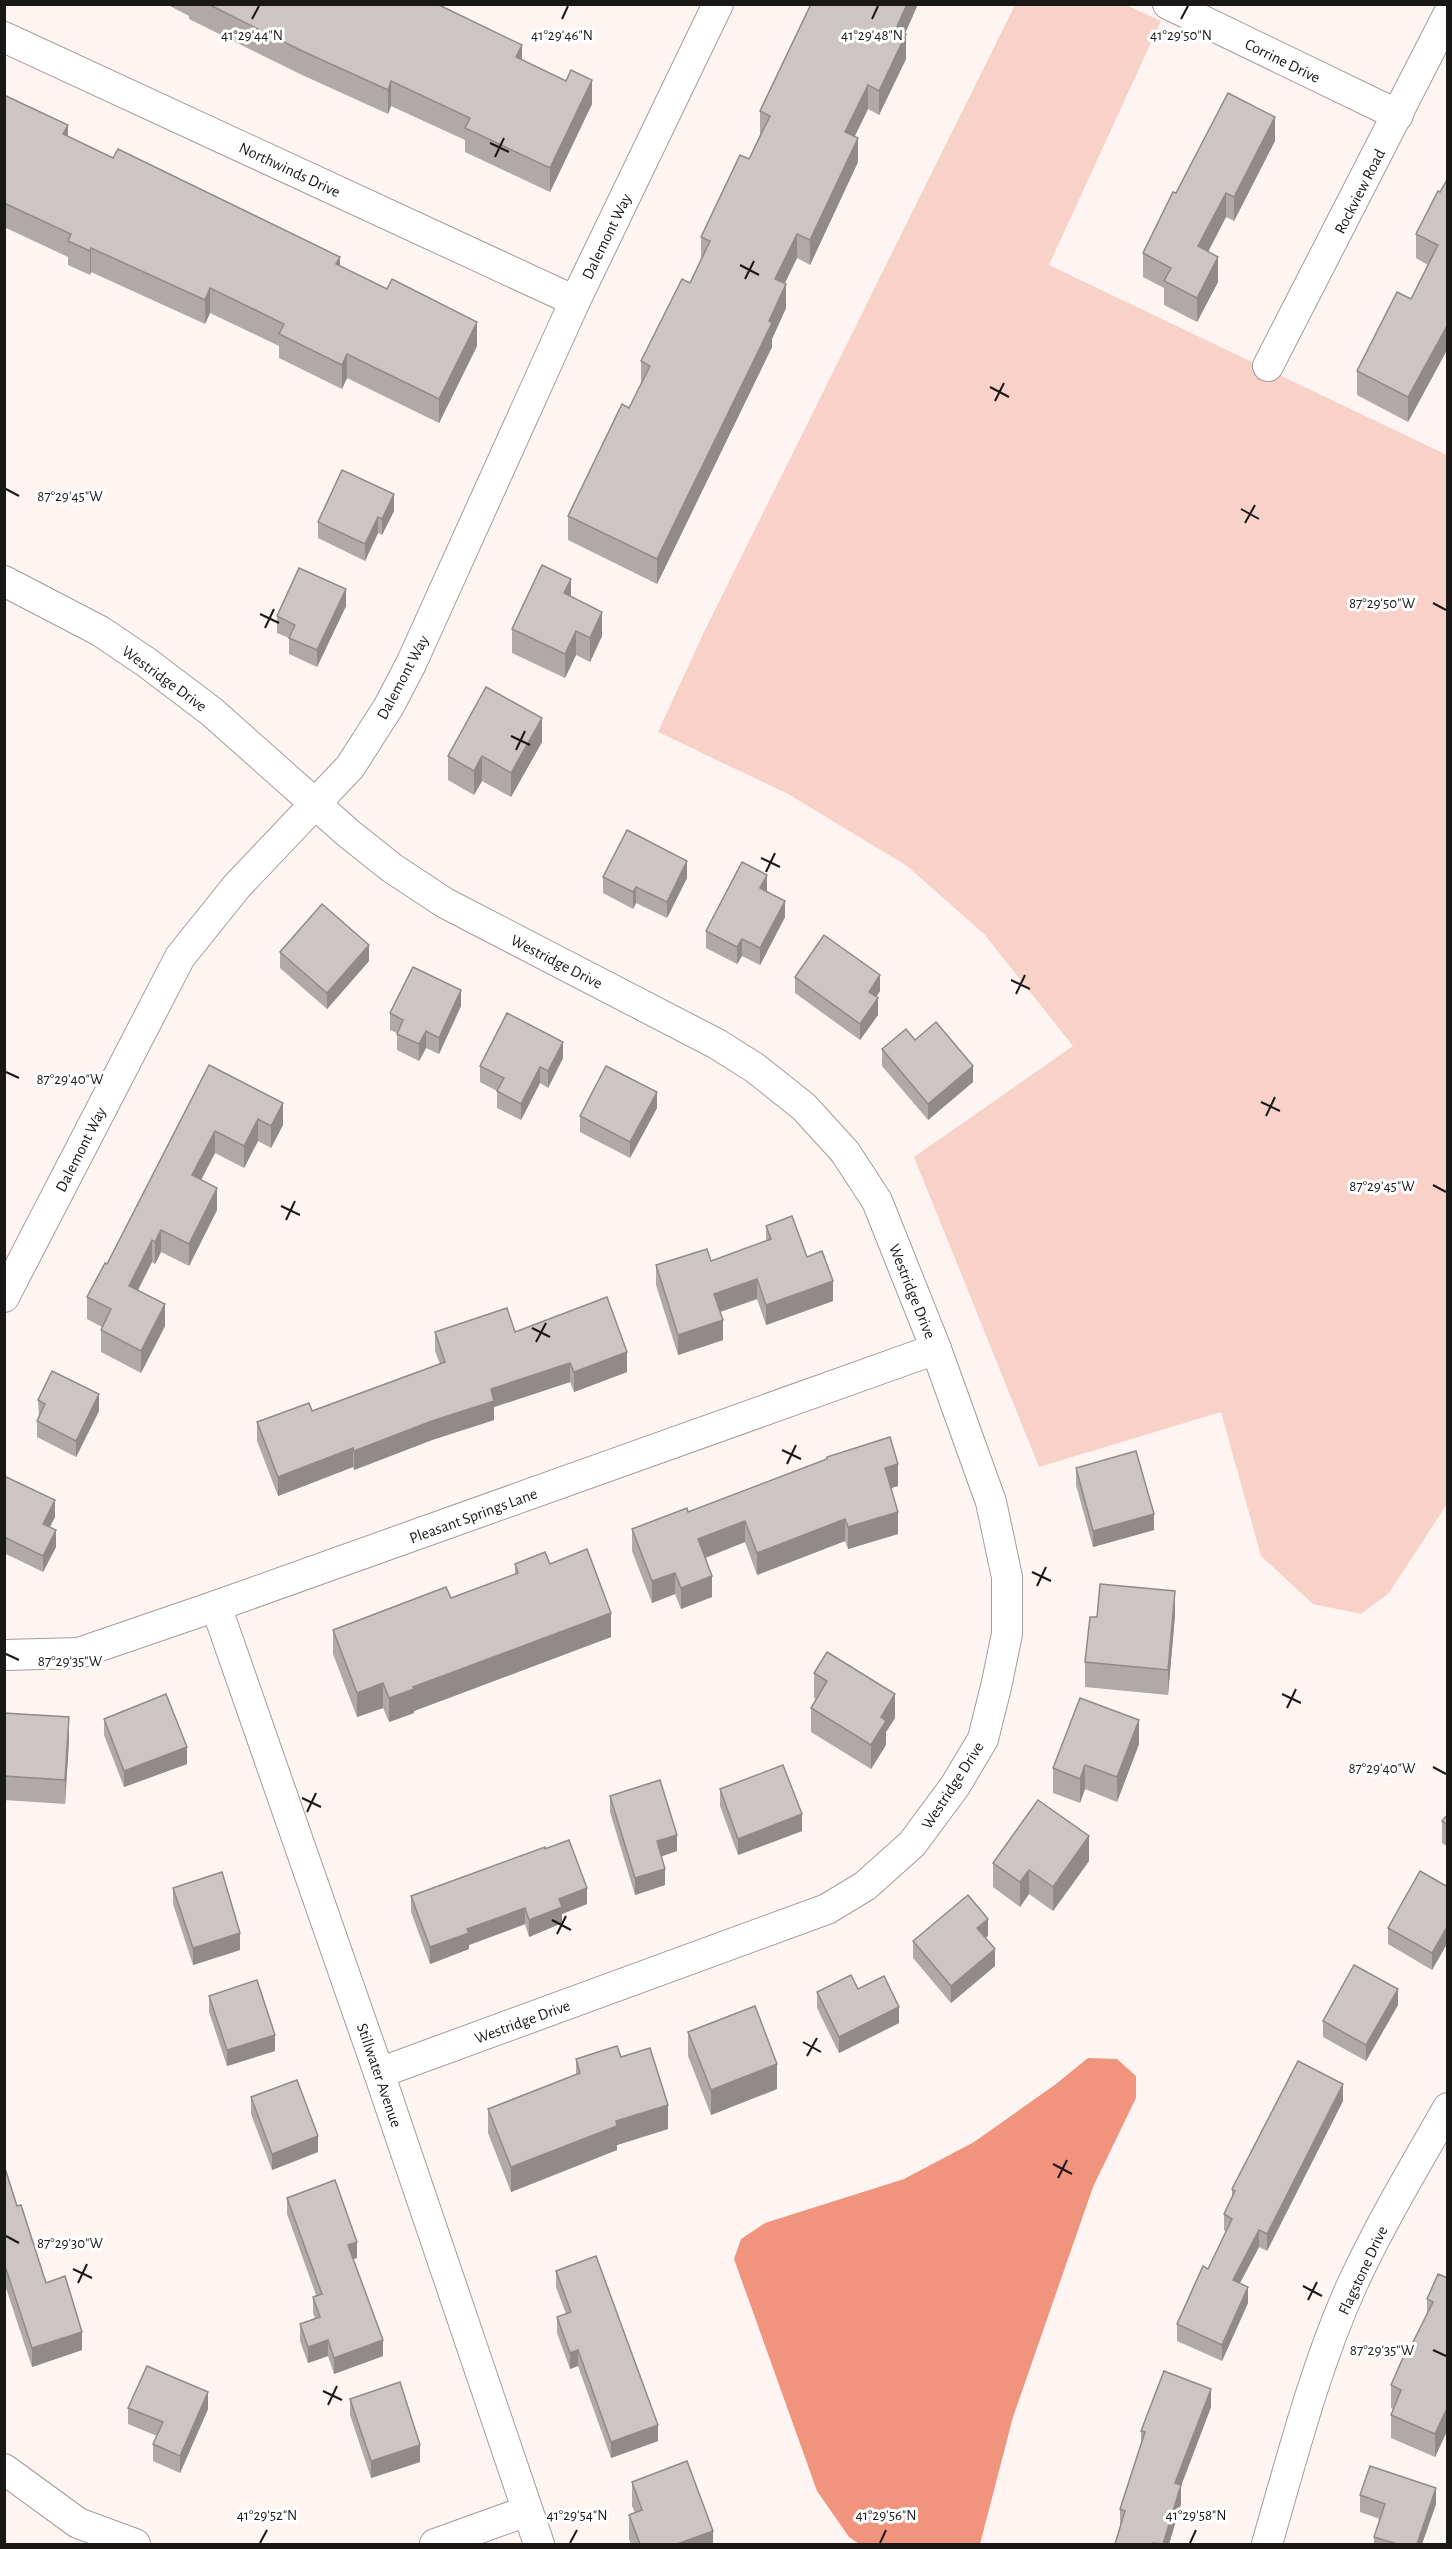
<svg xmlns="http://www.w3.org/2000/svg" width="1452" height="2549" font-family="'Alegreya Sans',sans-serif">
<rect width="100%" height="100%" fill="#fef5f3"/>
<path fill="#f8d2c8" d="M1015,5h111l35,16 -112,244 398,190v1049l-58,89 -28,21 -48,-10 -52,-48 -40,-144 -182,55 -125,-310 159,-111 -89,-112 -77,-68 -119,-72 -130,-62 45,-98z"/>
<path fill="#f1947e" d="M1088,2058l29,1 19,17v22l-43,89 -80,230 -33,127h-121l-10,-7 -32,-46 -83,-232 7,-20 24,-16 139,-44 70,-37 82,-58z"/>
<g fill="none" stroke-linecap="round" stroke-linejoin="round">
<defs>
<g id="street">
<path d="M1168,4l230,111"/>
<path d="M4,37l571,264"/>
<path d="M1268,366l180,-351"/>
<path d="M4,581l96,50 46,31 66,50 136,121 44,35 53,35 272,141 38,24 49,39 41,45 32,49 59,148 55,153 16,75v57l-11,53 -13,52 -28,47 -43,58 -47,42 -38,23 -448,164"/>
<path d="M4,1297l176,-340 57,-71 113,-119 39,-61 22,-42 164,-363 143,-297"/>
<path d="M216,1606l163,467 160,471"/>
<path d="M4,1655l75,-2 137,-47 720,-257"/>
<path d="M4,2469l74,54 57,21"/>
<path d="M435,2544l92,-33"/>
<path d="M1267,2544c25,-86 48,-177 85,-259 28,-61 63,-119 96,-177"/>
</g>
</defs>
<use href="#street" stroke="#a39c9a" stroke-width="32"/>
<use href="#street" stroke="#fff" stroke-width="30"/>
</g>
<g fill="#b0a9a8">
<path d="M166,4h271l155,100 -42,88 -85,-40v-12l-74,-34 -3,8 -88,-40 -111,-55v-3z"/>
<path d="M811,4h107l-13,30 1,25 -27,56 -11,-6 -13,27 3,26 -48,103 -13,-7 -12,25 1,25 -14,31v8l-115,237 -89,-44v-24l61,-108 12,-24v-23l49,-78 11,-24v-22l48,-78 11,-24v-24z"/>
<path d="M4,95l64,41 272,130 137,80 -38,77 -92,-45 -5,11 -63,-31v-12l-69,-33 -5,11 -114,-52 -1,3 -22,-10v-8l-64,-30z"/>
<path d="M1275,141l-41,80 -8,-4 -18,35 10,30 -21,40 -33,-17v-17l-21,-11v-24l33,-60z"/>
<path d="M1448,178v170l-40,74 -51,-27v-24l54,-72 17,-34 -12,-7v-24z"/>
<path d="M394,511l-12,24 -4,-2 -13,28 -47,-23v-16z"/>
<path d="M571,597l31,39 -12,26 -14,-7 -11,23 -53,-25v-24z"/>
<path d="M346,606l-29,61 -28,-13v-16l-12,-5v-17z"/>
<path d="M542,742l-31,55 -29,-16 -8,14 -26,-15v-24z"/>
<path d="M603,877l84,1 -20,40 -31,-15 -3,6 -30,-16z"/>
<path d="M767,892l18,25 -25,48 -18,-9 -5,8 -31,-16v-17z"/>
<path d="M280,952l89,9 -42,48 -47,-41z"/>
<path d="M795,977l85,14 -4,6 2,18 -18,25 -65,-47z"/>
<path d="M461,1006l-22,48 -13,-6 -7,13 -22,-11v-17l-7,-3v-17z"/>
<path d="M915,1040l58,42 -45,38 -46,-54v-17z"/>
<path d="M563,1058l-15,30 -8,-5 -19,37 -24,-12v-17l-17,-9v-16z"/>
<path d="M209,1065l74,60 -12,23 -13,-7 -14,27 -29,-15 -14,27 16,30 -28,56 -28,-14 -6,12 -3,-2 -14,28 27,36 -24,47 -40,-21v-22l1,-3 -15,-8v-22l20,-33z"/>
<path d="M657,1108l-27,50 -50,-26v-16z"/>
<path d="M766,1226l41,31 26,44 -67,24 -9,-26 -37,13 3,28 -45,15 -22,-70v-20l55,-4 55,-20z"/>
<path d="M435,1332h80l112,40 -53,20 -4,-10 -76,25v13l-62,20 -78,30 -1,-3 -75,29 -21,-55v-19l55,-11 128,-47 -5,-13z"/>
<path d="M38,1400l61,11 -23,46 -39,-20v-16l2,-4z"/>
<path d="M827,1457l71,29 -7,2 7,46 -50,15 -3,-8 -88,34 -12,-33 -39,16 6,39 -31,12 -6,-15 -23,9 -20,-52v-22l56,-17 139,-53z"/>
<path d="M1076,1468l78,62 -61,17 -17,-62z"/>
<path d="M4,1476l51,41 -5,10 6,20 -13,25 -39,-19z"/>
<path d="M515,1564h35l61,73 -197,74v2l-25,9 -6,-14 -26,9 -24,-63v-24l118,-32 64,-24z"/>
<path d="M1175,1615l-7,80 -83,-8v-25l12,-45z"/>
<path d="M814,1673l81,45 -9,14v13l-15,24 -60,-37v-24l5,-9 -2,-1z"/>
<path d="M4,1713l65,28 -4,63 -61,-4z"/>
<path d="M104,1719l83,45 -63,23 -20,-52z"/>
<path d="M1139,1744l-22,58 -32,-13 -5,14 -27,-10v-25z"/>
<path d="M720,1789l82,42 -64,24 -18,-49z"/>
<path d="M610,1796l67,55 -16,5 4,29 -30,10 -25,-83z"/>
<path d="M1448,1814v33l-6,-4v-22z"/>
<path d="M1089,1861l-36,50 -24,-17 -9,13 -27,-20v-24z"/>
<path d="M1448,1887v55l-16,28 -44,-26v-16z"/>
<path d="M173,1888l67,62 -47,15 -20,-61z"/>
<path d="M411,1896l176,8 -25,10v9l-33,14 -4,-13 -56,21v4l-39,15 -19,-52z"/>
<path d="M988,1936l-3,2 10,28 -44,37 -38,-45v-17z"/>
<path d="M858,1989l41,34 -60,30 -22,-45v-16z"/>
<path d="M209,1996l66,55 -48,15 -18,-54z"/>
<path d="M1398,2005l-32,56 -43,-24v-16z"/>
<path d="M688,2032l89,57 -66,26 -23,-59z"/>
<path d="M621,2057l47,72 -51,16v5l-106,42 -23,-59v-24l88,-34v-16z"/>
<path d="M251,2097l67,55 -46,18 -21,-56z"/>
<path d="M1343,2101l-76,150 -8,-4 -19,36 8,20 -26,58 -45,-20v-17l31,-55 18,-37 -2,-2v-16l8,-16v-9z"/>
<path d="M4,2165l13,41 29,77 36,67 -50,17 -28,-85z"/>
<path d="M287,2198l70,60 -4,1 30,97 -49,18 -6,-18 -20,7 -8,-22v-17l15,-6 -2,-5v-16l3,-2 -29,-81z"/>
<path d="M556,2271l102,170 -47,17 -33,-92 -8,3 -13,-36v-16l9,-3 -10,-27z"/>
<path d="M1448,2278v151l-13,28 -44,-19v-23l2,-6 -2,-1v-23l36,-70v-16z"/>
<path d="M350,2399l70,63 -49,16 -21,-63z"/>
<path d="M1211,2407l-30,79v18l-12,40h-54l5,-18v-17l21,-66v-12z"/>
<path d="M128,2408l80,1 -28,64 -27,-12v-17l4,-8 -29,-12z"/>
<path d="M632,2482l81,62h-82l-2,-5v-24l6,-2 -3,-7z"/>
<path d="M1360,2495l76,9 -14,40h-48v-7l6,-18 -20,-7z"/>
</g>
<g fill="#908a88">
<path d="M907,4h11l-22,49v-24z"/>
<path d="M906,34v25l-27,56v-24z"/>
<path d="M522,45v24l-6,-12z"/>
<path d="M592,80v24l-42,88v-24z"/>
<path d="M391,81v25l-3,8v-24z"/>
<path d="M868,85v24l-23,47v-24z"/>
<path d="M1275,117v24l-41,80v-24z"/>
<path d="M68,125v24l-5,-15z"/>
<path d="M858,138v24l-48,103v-25z"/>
<path d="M1226,193v24l-28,54v-25z"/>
<path d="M797,234v24l-22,45v-24z"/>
<path d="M91,248v24l-1,3v-24z"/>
<path d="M340,257v24l-4,-17z"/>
<path d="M1218,257v25l-21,40v-24z"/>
<path d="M786,284v24l-14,31v8l-115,237v-25z"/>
<path d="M210,288v25l-5,11v-24z"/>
<path d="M477,322v24l-38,77v-24z"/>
<path d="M1448,324v24l-40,74v-25z"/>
<path d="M347,354v24l-5,11v-24z"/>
<path d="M394,494v17l-12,24v-16z"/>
<path d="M378,517v16l-13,28v-17z"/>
<path d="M571,579v24l-7,-10z"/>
<path d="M346,589v17l-29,61v-17z"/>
<path d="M602,612v24l-12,26v-24z"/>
<path d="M576,631v24l-11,23v-24z"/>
<path d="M542,718v24l-31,55v-24z"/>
<path d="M482,756v25l-8,14v-24z"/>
<path d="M687,861v17l-20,40v-16z"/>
<path d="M767,875v16l-7,14v-17z"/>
<path d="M636,887v16l-3,6v-17z"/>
<path d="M785,901v16l-25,48v-17z"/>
<path d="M742,939v17l-5,8v-17z"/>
<path d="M369,945v16l-42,48v-16z"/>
<path d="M880,975v16l-11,17v-16z"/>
<path d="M461,990v16l-22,48v-16z"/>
<path d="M878,998v17l-18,25v-16z"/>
<path d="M426,1031v17l-7,13v-17z"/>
<path d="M563,1042v16l-15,30v-17z"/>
<path d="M973,1066v16l-45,38v-16z"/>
<path d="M540,1067v16l-19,37v-16z"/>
<path d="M657,1092v16l-27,50v-16z"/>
<path d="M283,1103v22l-12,23v-22z"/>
<path d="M258,1119v22l-14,27v-22z"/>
<path d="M215,1131v22l-23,44v-22z"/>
<path d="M217,1188v22l-28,56v-22z"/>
<path d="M161,1230v22l-6,12v-22z"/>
<path d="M152,1240v22l-23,46v-22z"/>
<path d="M757,1279v20l-43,15v-20z"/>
<path d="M833,1281v20l-67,24v-20z"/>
<path d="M165,1304v22l-24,47v-22z"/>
<path d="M723,1320v20l-45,15v-20z"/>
<path d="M627,1352v20l-53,20v-20z"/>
<path d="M570,1363v19l-76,25v13l-62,20 -78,30v-19l137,-62z"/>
<path d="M99,1394v17l-23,46v-16z"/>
<path d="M353,1448v19l-75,29v-19z"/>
<path d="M898,1464v22l-13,4v-22z"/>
<path d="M55,1500v17l-12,23v-16z"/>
<path d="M898,1512v22l-50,15v-22z"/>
<path d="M1154,1514v16l-61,17v-16z"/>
<path d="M845,1519v22l-88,34v-22z"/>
<path d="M745,1521v21l-47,18v-21z"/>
<path d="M56,1530v17l-13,25v-16z"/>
<path d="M675,1573v21l-23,9v-22z"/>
<path d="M712,1576v21l-31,12v-21z"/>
<path d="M1175,1591v24l-7,80v-25z"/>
<path d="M611,1613v24l-197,74v2l-25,9v-24l24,-11z"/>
<path d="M383,1683v25l-26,9v-24z"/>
<path d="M895,1694v24l-9,14v13l-15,24v-24l10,-28z"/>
<path d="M69,1717v24l-4,63v-24z"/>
<path d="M1139,1720v24l-22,58v-25z"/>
<path d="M187,1747v17l-63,23v-16z"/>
<path d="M1085,1765v24l-5,14v-24z"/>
<path d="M802,1814v17l-64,24v-16z"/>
<path d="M677,1835v16l-20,7v-17z"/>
<path d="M1089,1836v25l-36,50v-24z"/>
<path d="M665,1869v16l-30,10v-17z"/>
<path d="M1029,1870v24l-9,13v-25z"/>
<path d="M587,1888v16l-25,10v9l-33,14v-17l30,-21z"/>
<path d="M525,1908v16l-56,21v4l-39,15v-17l37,-18z"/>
<path d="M988,1919v17l-11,9v-17z"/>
<path d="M1448,1925v17l-16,28v-17z"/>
<path d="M240,1933v17l-47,15v-17z"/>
<path d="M995,1949v17l-44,37v-17z"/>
<path d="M1398,1989v16l-32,56v-16z"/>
<path d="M899,2007v16l-60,30v-16z"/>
<path d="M275,2035v16l-48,15v-16z"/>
<path d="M777,2064v25l-66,26v-25z"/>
<path d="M1343,2084v17l-76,150v-17z"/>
<path d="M668,2105v24l-51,16v5l-106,42v-25l105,-46z"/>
<path d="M318,2136v16l-46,18v-16z"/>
<path d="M1259,2230v17l-26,49v-16z"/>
<path d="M357,2242v16l-9,3v-16z"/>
<path d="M1248,2287v16l-26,58v-16z"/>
<path d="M82,2332v18l-50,17v-19z"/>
<path d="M328,2340v16l-20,7v-16z"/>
<path d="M383,2340v16l-49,18v-16z"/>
<path d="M578,2350v16l-8,3v-16z"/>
<path d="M1211,2389v18l-30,79v18l-12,40h-6l12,-61z"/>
<path d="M208,2392v17l-28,64v-17z"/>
<path d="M1448,2406v23l-13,28v-23z"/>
<path d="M658,2425v16l-47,17v-16z"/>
<path d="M420,2445v17l-49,16v-17z"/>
<path d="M1436,2488v16l-14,40h-5z"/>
<path d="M713,2531v13h-36z"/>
</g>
<g fill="#cdc5c3" stroke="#908a88" stroke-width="1.5">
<path d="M208,4h229l85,41 -6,12 50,24 5,-11 21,10 -42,88 -85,-40 5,-10 -79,-37 -3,9 -88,-40z"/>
<path d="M811,4h96l-11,25 10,5 -27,57 -11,-6 -23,47 13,6 -48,102 -13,-6 -22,45 11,5 -17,37 3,2 -115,236 -89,-43 54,-112 7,4 21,-42 -9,-5 41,-82 8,4 20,-42 -9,-4 39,-82 9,4 21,-43 -10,-5z"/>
<path d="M1228,93l47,24 -41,80 -8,-4 -28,53 20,11 -21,41 -33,-17 7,-13 -28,-15 30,-61 3,1z"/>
<path d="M4,95l64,30 -5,9 50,24 5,-9 222,108 -4,7 51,25 5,-10 85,43 -38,77 -92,-45 -5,11 -63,-31 5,-10 -74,-36 -5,12 -114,-52 -1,3 -22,-10 3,-7 -67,-31z"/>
<path d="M1448,178v146l-40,73 -51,-26 40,-79 14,7 27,-54 -22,-11 22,-43 2,1z"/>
<path d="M342,470l52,24 -12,25 -4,-2 -13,27 -47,-22z"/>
<path d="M542,565l29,14 -7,14 38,19 -12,26 -14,-7 -11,23 -53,-25z"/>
<path d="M299,568l47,21 -29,61 -28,-12 6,-13 -18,-9z"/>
<path d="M486,687l56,31 -31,55 -29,-17 -8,15 -26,-15z"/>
<path d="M627,830l60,31 -20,41 -31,-15 -3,5 -30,-15z"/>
<path d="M742,862l25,13 -7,13 25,13 -25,47 -18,-9 -5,8 -31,-16z"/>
<path d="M322,904l47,41 -42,48 -47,-41z"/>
<path d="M824,935l56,40 -11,17 9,6 -18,26 -65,-47z"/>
<path d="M413,967l48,23 -22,48 -13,-7 -7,13 -22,-10 6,-14 -13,-7z"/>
<path d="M507,1013l56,29 -15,29 -8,-4 -19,37 -24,-13 7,-13 -24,-12z"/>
<path d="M936,1022l37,44 -45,38 -46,-55 24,-20 9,11z"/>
<path d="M209,1065l74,38 -12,23 -13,-7 -14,27 -29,-15 -23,44 25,13 -28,56 -28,-14 -6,12 -3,-2 -23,46 36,18 -24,47 -40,-21 10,-21 -24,-12 18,-34 2,1z"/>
<path d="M606,1066l51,26 -27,50 -50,-26z"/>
<path d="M792,1216l15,41 15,-6 11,30 -67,24 -9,-26 -43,15 9,26 -45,15 -22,-70 51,-16 4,12 60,-22 -5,-13z"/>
<path d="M607,1297l20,55 -53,20 -4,-9 -79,26 3,12 -62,20 -78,30 -1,-3 -75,29 -21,-55 52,-19 3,8 133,-49 -10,-30 72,-24 8,24z"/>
<path d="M52,1371l47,23 -23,47 -39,-20 8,-17 -7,-4z"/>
<path d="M890,1437l8,27 -13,4 13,44 -50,15 -3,-8 -88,34 -12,-32 -47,18 14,37 -31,12 -6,-15 -23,8 -20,-52 55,-21 1,4 139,-53v-2z"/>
<path d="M1136,1451l18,63 -61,17 -17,-63z"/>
<path d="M4,1476l51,24 -12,24 13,6 -13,26 -39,-19z"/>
<path d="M587,1549l24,64 -198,74 1,2 -25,9 -6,-15 -26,10 -24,-63 113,-43 5,11 67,-25 -3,-9 30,-12 5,12z"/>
<path d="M1100,1584l75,7 -7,79 -83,-8 5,-45h7z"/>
<path d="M827,1652l68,42 -14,23 5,4 -15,24 -60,-37 16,-27 -13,-8z"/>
<path d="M166,1694l21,53 -63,24 -20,-52z"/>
<path d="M1080,1698l59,22 -22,57 -32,-12 -5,14 -27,-11z"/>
<path d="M4,1713l65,4 -4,63 -61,-4z"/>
<path d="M783,1765l19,49 -64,25 -18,-50z"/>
<path d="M660,1780l17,55 -20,6 8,28 -30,9 -25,-82z"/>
<path d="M1038,1800l51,36 -36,51 -24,-17 -9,12 -27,-19z"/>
<path d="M1448,1814v11l-6,-4z"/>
<path d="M569,1840l18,48 -28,11 3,8 -33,13 -4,-12 -58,21 2,4 -39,14 -19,-51 134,-49v2z"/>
<path d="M1420,1871l28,16v38l-16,28 -44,-25z"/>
<path d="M222,1872l18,61 -47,15 -20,-60z"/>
<path d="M968,1895l20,24 -11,9 18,21 -44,37 -38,-45z"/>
<path d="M1354,1965l44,24 -32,56 -43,-24z"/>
<path d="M851,1975l7,14 26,-13 15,31 -60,30 -22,-45z"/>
<path d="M257,1980l18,55 -48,15 -18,-54z"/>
<path d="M755,2006l22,58 -66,26 -23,-58z"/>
<path d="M617,2046l4,11 29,-9 18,57 -52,16 1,5 -106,41 -23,-58 92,-36 -4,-14z"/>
<path d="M1298,2061l45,23 -76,150 -8,-4 -26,50 15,7 -26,58 -45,-21 26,-58 5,3 24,-50 -8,-5 11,-23 -3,-2z"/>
<path d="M297,2080l21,56 -46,18 -21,-57z"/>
<path d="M4,2165l13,41 4,-1 25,78 19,-7 17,56 -50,16 -28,-85z"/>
<path d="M335,2180l22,62 -9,3 35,95 -49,18 -6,-18 -20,7 -8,-23 20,-7 -7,-20 9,-3 -35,-96z"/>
<path d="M596,2256l62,169 -47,17 -33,-92 -8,3 -13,-36 14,-5 -15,-41z"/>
<path d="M1438,2274l10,4v128l-13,28 -44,-19 10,-25 -10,-5 15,-34 2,1 25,-50 -6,-3z"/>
<path d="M147,2366l61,26 -28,64 -27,-12 10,-22 -35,-14z"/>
<path d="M1164,2371l47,18 -36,94 6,2 -18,59 -10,-1 -1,1h-37l10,-33 -5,-2 25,-77 -4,-1z"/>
<path d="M400,2382l20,63 -49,16 -21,-62z"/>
<path d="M687,2461l26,70 -36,13h-37l-11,-29 13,-5 -10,-28z"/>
<path d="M1370,2466l66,22 -19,56h-20l-23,-7 11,-33 -25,-9z"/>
</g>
<path fill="none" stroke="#1a1717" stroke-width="2" d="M252,19l7,-13M562,19l6,-13M872,19l6,-13M1181,19l7,-13M490,143l19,9M495,157l9,-19M740,265l19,10M745,279l9,-18M990,387l19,10M995,401l9,-18M6,489l13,7M1241,509l18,10M1245,523l10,-18M1433,603l13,7M260,614l19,9M265,628l9,-19M511,736l19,9M516,750l9,-19M761,858l19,9M766,872l9,-19M1011,980l19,9M1016,994l9,-19M6,1072l13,6M1261,1102l19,9M1266,1116l9,-19M1433,1185l13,7M281,1206l19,9M286,1220l9,-19M532,1328l18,9M536,1342l10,-19M782,1450l19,9M787,1464l9,-19M1032,1572l19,9M1037,1586l9,-19M6,1654l13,6M1282,1694l19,9M1287,1708l9,-19M1433,1767l13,7M302,1798l19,9M307,1812l9,-19M552,1920l19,10M557,1934l9,-18M803,2042l18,10M807,2056l10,-18M1053,2164l19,10M1058,2178l9,-18M6,2236l13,7M73,2269l19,9M78,2283l9,-19M1303,2286l19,10M1308,2300l9,-18M1433,2350l13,6M323,2391l19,9M328,2405l9,-19M260,2543l7,-13M570,2543l7,-13M880,2543l6,-13M1190,2543l6,-13"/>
<g text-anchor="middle" stroke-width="6" stroke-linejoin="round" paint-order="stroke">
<g font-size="16" fill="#1a1717" stroke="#fff">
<text transform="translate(1283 60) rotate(26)" y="6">Corrine Drive</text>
<text transform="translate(290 169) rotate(25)" y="6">Northwinds Drive</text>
<text transform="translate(1359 191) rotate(-63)" y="6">Rockview Road</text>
<text transform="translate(606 236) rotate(-64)" y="6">Dalemont Way</text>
<text transform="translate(402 677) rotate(-62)" y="6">Dalemont Way</text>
<text transform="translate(165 678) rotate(36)" y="6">Westridge Drive</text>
<text transform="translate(557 961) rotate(27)" y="6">Westridge Drive</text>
<text transform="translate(80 1149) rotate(-63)" y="6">Dalemont Way</text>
<text transform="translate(913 1291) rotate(68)" y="6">Westridge Drive</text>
<text transform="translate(473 1515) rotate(-20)" y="6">Pleasant Springs Lane</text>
<text transform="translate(952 1785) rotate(-57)" y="6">Westridge Drive</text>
<text transform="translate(522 2021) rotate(-20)" y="6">Westridge Drive</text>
<text transform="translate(380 2075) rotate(71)" y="6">Stillwater Avenue</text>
<text transform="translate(1362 2270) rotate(-65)" y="6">Flagstone Drive</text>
</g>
</g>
<g font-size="15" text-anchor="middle" fill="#1a1717" stroke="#fff" stroke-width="6" stroke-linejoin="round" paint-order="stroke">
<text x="252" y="40">41°29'44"N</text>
<text x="1181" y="40">41°29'50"N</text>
<text x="562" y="40">41°29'46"N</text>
<text x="872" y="40">41°29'48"N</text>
<text x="70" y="501">87°29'45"W</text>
<text x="1382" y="608">87°29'50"W</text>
<text x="70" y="1084">87°29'40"W</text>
<text x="1382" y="1191">87°29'45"W</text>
<text x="70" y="1666">87°29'35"W</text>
<text x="1382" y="1773">87°29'40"W</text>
<text x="70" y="2248">87°29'30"W</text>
<text x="1382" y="2355">87°29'35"W</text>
<text x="267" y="2520">41°29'52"N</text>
<text x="577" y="2520">41°29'54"N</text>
<text x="886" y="2520">41°29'56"N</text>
<text x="1196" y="2520">41°29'58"N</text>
</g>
<rect width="1452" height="2549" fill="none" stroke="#1a1717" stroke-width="12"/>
</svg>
